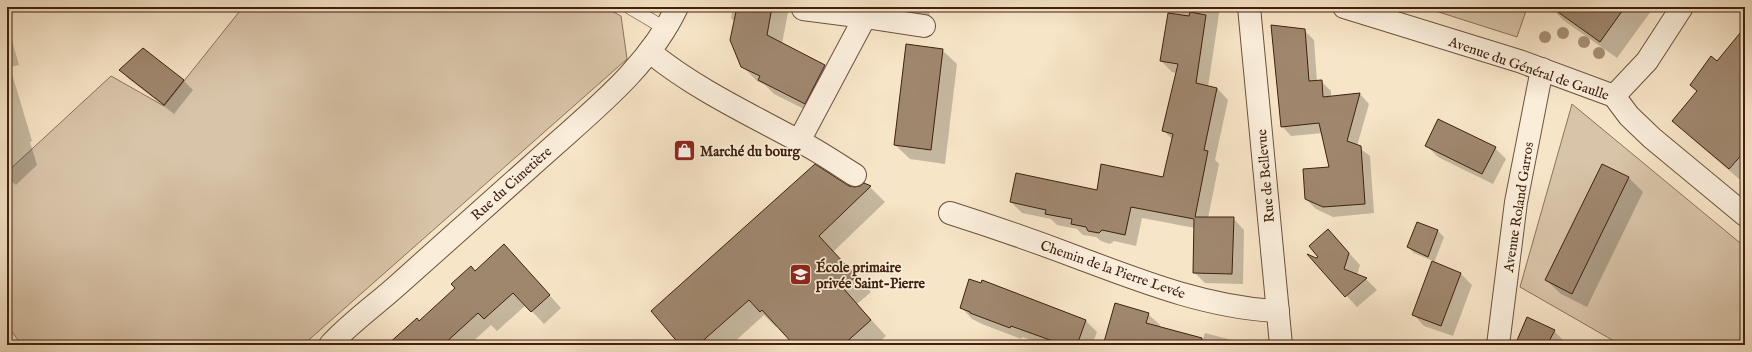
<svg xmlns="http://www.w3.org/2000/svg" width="1752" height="352" font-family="'IM FELL English',serif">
<rect width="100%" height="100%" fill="#f7e5c7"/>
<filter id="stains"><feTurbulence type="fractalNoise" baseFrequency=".005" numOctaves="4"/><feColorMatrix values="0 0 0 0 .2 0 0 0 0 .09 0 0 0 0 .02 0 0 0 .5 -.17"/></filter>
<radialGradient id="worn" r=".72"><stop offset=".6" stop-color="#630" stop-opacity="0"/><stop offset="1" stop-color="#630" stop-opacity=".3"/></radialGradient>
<g fill="#d8c4a8" stroke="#8c725b">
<path d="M243,7h361l17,9 6,43 -324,286h-281l-10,-13 -5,-15v-145l104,-96 53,30z"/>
<path d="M1423,7h103l1,1 -10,29z"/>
<path d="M1572,104l173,143v98h-124l-101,-58z"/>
</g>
<g fill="#0003">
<path d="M733,7h56l-7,37 43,22 14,14 -19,37 -46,-23 -9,-9 -8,-4 -15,-15 -7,-44 -4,-4z"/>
<path d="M861,7h70l-2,10 -37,-7v4z"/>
<path d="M1170,7h50l-12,80 9,1 11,12 -13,60 4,4 -11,54h25l11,12 -1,54 -38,-1 -11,-11 1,-44 -53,-10 -6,28 -22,-5 -4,3 -9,-3 -5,-4 -13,-2 -6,-6 -20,-4 -6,-6 -29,-6 -11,-11 87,-11 66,-13 9,-38 -9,-9 13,-58 -5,-1 -11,-11z"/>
<path d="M1551,7h103l-37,51 -54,-38z"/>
<path d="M7,23l12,42 -9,2 22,74 -2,1 7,23 -21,20 -9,-8z"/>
<path d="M1304,30l10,10 3,41h4l10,10v6l29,-3 9,10 -12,42 13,10 4,57 -41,4 -17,-8 -10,-10 24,-31 -7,-35 -32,3 -9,-10z"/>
<path d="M1745,31v153l-55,-47 -16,-16 24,-29 -7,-7 26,-23z"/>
<path d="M942,50l15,14 -12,100 -35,-5 -15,-14z"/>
<path d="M120,70l63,10 10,10 -19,24 -44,-34z"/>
<path d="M1426,145l69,3 11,11 -13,25 -55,-27z"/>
<path d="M1628,177l15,15 -56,115 -26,-13 -15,-14z"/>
<path d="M864,184l6,3 15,15 -52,50 38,40 -14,12 29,32 -10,9h-81l-17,-19 -2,1 -12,-12 -33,30h-49l166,-158 7,1z"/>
<path d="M1418,224l20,7 6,6 -10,26 27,11 11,11 -19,51 -29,-10 -11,-12 20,-53 -19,-8 -6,-6z"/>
<path d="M1328,230l32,35 -3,10 9,4 11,11 -20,17 -46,-50 6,2 2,-2z"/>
<path d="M516,258l45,50 -17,16 -18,-19 -29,26 -6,-6 -22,20h-80l31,-23 55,-50z"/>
<path d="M961,307l125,14 11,11 -5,13h-46l-24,-8 -1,2 -39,-15 -10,-5z"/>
<path d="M1148,314l12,11 -1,3 44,11 2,-6 38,10 2,2h-136l-3,-4z"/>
<path d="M1554,331l11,11 -1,3h-48z"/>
</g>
<g fill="#9f876e" stroke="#40210e">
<path d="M737,7h35l-5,28 58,30 -20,39 -47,-24 2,-4 -19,-9 -11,-27z"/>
<path d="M1551,7h74l-25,35z"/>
<path d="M1190,12l16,3 -10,68 21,5 -13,62 4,1 -13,66h39l-2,57 -39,-1 1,-54 -63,-12 -6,28 -23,-5 -3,3 -11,-2 -2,-4 -15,-3 1,-5 -27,-5 1,-4 -36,-8 6,-29 81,17 4,-26 62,13 10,-43 -11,-3 16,-67 -18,-3 8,-48 21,3z"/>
<path d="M1271,25l34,4 4,52 13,-1 1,17 37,-4 -13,48 14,5 4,58 -42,3 -18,-8 -2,-30 26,-2 -10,-44 -38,4z"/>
<path d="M1745,27v124l-16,18 -57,-48 25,-30 -7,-6 21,-29 6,5z"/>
<path d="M906,44l37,5 -12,101 -37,-5z"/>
<path d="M143,48l41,32 -20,25 -45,-35z"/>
<path d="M1438,119l58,28 -14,27 -57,-28z"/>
<path d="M815,164l34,22 6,1 5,-1 4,-3 7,3 -52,50 37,40 -13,12 28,32 -28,25h-49l-32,-35 -2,2 -11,-12 -51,45h-18l-29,-34z"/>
<path d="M1602,164l27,13 -57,117 -27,-14z"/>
<path d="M1417,222l21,8 -10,27 -21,-10z"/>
<path d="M1328,229l21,24 -5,16 23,9 -22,19 -38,-43 9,4 2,-1 -9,-11z"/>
<path d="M504,244l46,51 -19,17 -18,-19 -29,26 -6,-6 -35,32h-56l30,-27 2,3 36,-33 -4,-4 20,-18 4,5z"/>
<path d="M1432,261l29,12 -20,53 -29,-11z"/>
<path d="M969,279l12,4 1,-3 104,40 -9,25h-13l-53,-19 -1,2 -40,-15v-1l-10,-4z"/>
<path d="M1115,303l34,10 -3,10 56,15 -1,7h-85l-12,-3z"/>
<path d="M1527,317l28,13 -8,15h-32z"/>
</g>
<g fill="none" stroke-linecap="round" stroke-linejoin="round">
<defs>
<path id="service" d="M629,7l37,22"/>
<g id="minor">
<path d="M1249,7l32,338"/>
<path d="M1344,7l175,54 95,35 15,20 23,22 93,77"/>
<path d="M865,17l59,9"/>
<path d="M650,52c44,36 97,61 147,88 20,10 39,23 58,35"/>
<path d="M1614,96l33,-35 35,-54"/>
<path d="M799,141l66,-124 -62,-8"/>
<path d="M950,213c44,14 87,29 129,45 64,24 130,50 199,53"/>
<path d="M330,345c21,-23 47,-41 70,-62 53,-47 105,-94 158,-141 45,-40 93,-80 119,-135"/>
<path d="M1498,345l18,-143 26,-133"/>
</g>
</defs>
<use href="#service" stroke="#6e523c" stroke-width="14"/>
<use href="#minor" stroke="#6e523c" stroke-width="24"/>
<use href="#service" stroke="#faeedb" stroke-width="13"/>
<use href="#minor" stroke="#faeedb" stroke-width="22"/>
</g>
<g fill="#a79076">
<circle cx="1563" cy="33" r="6"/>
<circle cx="1545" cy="37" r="6"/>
<circle cx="1584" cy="42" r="6"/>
<circle cx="1599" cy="53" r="6"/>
</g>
<defs>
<symbol id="shop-square" viewBox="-11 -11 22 22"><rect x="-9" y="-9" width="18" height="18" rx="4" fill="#8f2418" stroke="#faeedb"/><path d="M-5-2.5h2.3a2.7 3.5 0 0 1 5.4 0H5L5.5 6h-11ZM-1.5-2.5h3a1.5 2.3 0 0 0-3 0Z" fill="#fff"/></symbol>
<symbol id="school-square" viewBox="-11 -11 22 22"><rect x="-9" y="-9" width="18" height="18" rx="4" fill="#8f2418" stroke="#faeedb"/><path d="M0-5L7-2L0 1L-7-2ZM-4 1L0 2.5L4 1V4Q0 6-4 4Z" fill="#fff"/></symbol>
</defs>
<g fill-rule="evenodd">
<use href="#shop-square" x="672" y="138" width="25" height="25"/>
<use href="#school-square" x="788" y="262" width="25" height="25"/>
</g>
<g text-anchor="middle" stroke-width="3.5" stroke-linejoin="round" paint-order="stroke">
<g font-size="14" fill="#40210e" stroke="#faeedb">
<text transform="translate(1529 68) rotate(19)" y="5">Avenue du Général de Gaulle</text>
<text transform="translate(1265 176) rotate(-95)" y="5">Rue de Bellevue</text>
<text transform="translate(511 183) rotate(-42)" y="5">Rue du Cimetière</text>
<text transform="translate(1518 207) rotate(-81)" y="5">Avenue Roland Garros</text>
<text transform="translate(1113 269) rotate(19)" y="5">Chemin de la Pierre Levée</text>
</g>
<g font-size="14" font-weight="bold" fill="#40210e" stroke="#faeedb" text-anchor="start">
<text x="700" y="156">Marché du bourg</text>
<text x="816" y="272">École primaire<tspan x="816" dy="16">privée Saint-Pierre</tspan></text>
</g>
</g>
<rect width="1752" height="352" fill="none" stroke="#f7e5c7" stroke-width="24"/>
<rect x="8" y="8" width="1736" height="336" fill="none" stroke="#40210e" stroke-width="2"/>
<rect x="12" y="12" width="1728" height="328" fill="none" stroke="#40210e"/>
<rect width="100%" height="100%" filter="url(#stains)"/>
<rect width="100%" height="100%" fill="url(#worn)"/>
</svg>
